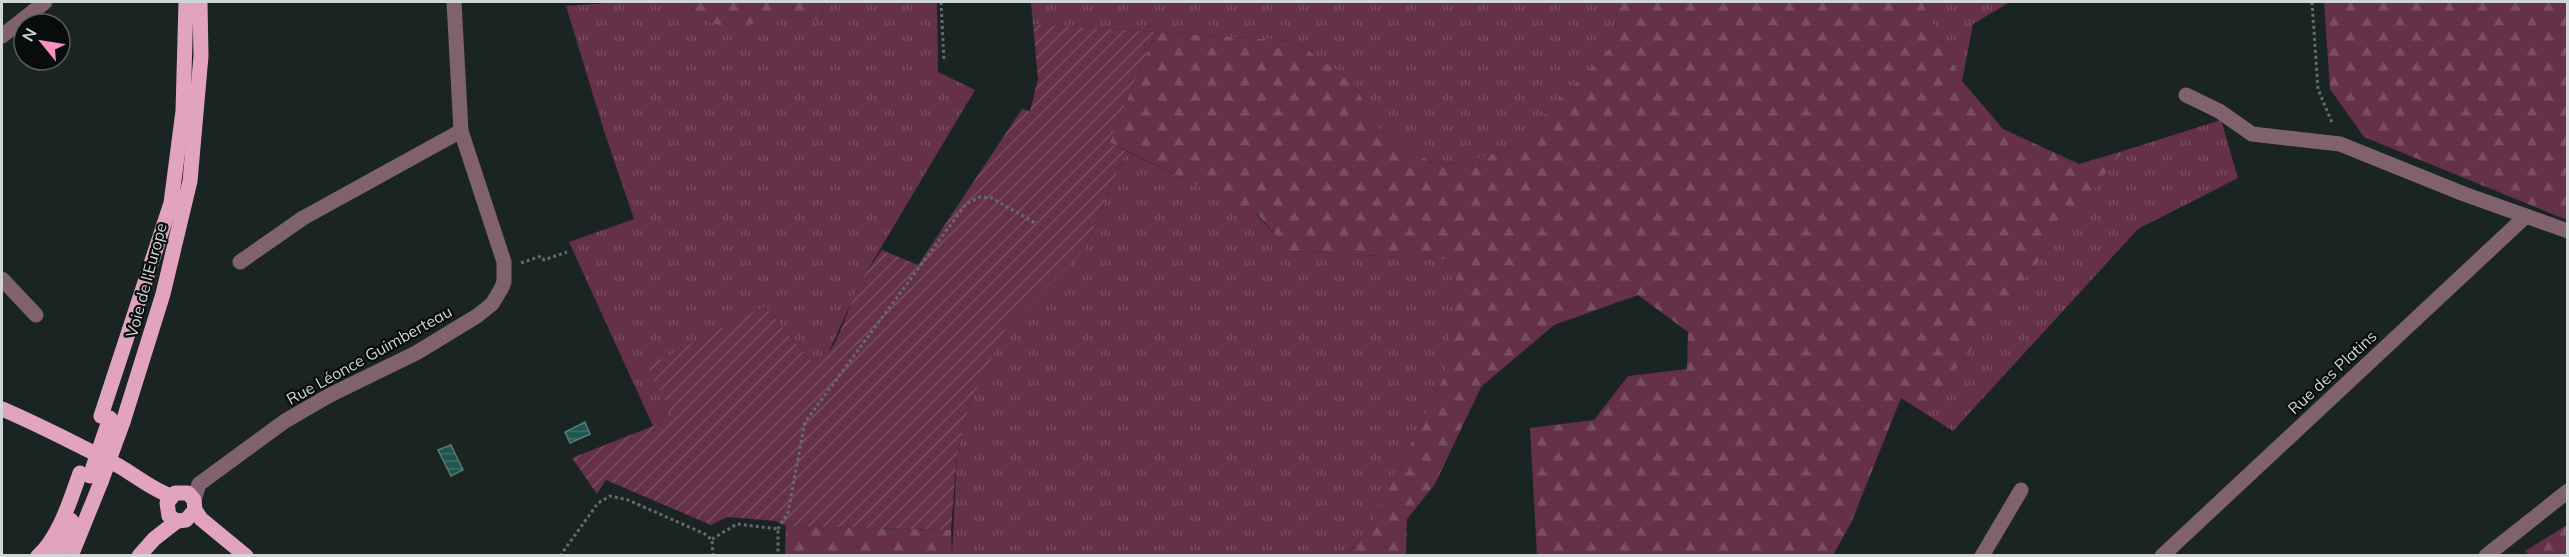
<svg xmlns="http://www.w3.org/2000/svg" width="2569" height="557" font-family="Mulish,sans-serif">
<defs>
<pattern id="grass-tufts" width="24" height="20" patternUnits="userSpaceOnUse" patternTransform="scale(1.5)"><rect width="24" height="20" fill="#653149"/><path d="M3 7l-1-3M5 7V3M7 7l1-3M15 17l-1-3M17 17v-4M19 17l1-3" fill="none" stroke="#7a4e62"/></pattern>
<pattern id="forest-firs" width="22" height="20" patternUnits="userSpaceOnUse" patternTransform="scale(1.5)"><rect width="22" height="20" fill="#653149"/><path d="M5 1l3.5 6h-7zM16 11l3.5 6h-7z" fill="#7a4e62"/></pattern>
<pattern id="garden-furrows" width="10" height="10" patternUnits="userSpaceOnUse" patternTransform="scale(1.5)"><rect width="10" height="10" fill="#653149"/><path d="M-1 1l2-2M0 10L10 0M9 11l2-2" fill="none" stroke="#7a4e62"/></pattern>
<pattern id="water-rules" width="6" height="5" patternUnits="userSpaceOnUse" patternTransform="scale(1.5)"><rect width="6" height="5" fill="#215650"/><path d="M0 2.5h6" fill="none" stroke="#406e68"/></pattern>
</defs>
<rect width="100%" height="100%" fill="#1a2423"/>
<g fill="url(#grass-tufts)">
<path d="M620,2h57l35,21 75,-7 34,4 4,-18h112l1,70 37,18 -114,191 -35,77 -10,9 -51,-61 -90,115 -22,5 -84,-184 65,-23 -29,-85 -39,-128z"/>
<path d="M1031,2h585l2,2 -5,41 -101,103 -52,16 -28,-1 -54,-34 -25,-47 -58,-41 -262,-17z"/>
<path d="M1922,2h88l-37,22 -11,57z"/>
<path d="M2221,120l17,58 -100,51 -185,202 -30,-19 200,-261z"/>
<path d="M1126,151l129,62 34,38 170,9 -13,113 -74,150 -25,32 -395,1 5,-101 12,-50 37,-77 77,-76z"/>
</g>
<g fill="url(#forest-firs)">
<path d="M677,2h148l-4,18 -34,-4 -45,10 -21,-1 -9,-2z"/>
<path d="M1616,2h306l40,79 41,48 76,35 44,-13 -200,261 -22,-14 -50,125 -18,32h-296l-7,-127 64,-8 34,-44 59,-7 1,-37 -50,-37 -84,30 -73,62 -46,97 -28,35 -1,36 -59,1 25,-34 74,-149 12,-113 -169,-9 -31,-36 -149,-73 47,-110 139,9 58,41 25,47 54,34 28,1 52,-16 101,-103 5,-40z"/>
<path d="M2324,2h243v218l-203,-83 -34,-48z"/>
<path d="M2567,525v30h-37l-5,-4z"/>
<path d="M786,526l165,4 1,25 -167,1z"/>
</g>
<path fill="url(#garden-furrows)" d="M1033,24l123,8 -47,110 17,9 -43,101 -77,76 -37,77 -12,50 -6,75 -165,-4 -10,-5 -49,-4 -16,8 -105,-45 -9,14 -25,-36 81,-32 22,-6 -28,-54 118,-60 51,61c25,-22 30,-58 45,-86 6,-11 14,-21 21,-31l36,15 104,-156 8,2 8,-32z"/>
<g fill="url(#water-rules)" stroke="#567c78" stroke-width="1.5">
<path d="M585,422l5,12 -20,9 -5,-11z"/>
<path d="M451,445l12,25 -12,6 -13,-26z"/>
</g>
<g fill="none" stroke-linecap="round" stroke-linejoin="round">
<g stroke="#636c6b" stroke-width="3" stroke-dasharray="3 3" stroke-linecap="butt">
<path d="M941,2l3,58"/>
<path d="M2312,2l6,87 15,36"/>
<path d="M521,263l20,-7 3,4 23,-8"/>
<path d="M778,529l10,-17 17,-90 161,-218 14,-7 12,1 43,25"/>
<path d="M712,539l25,-15 41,5v27"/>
<path d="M560,556l38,-53 12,-7 18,4 77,34 7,6 1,16"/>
</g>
<g stroke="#80626f" stroke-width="15">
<path d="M2,36l43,-34"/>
<path d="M2186,95l33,16 33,23 88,10 124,50 104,37"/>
<path d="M240,262l63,-44 158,-87"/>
<path d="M2,279l34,36"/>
<path d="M194,500l5,-16 86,-63 45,-26 86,-42 61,-37 15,-12 9,-15 3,-7v-20l-43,-131 -7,-129"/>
<path d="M1982,556l39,-66"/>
<path d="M2162,556l364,-340"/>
<path d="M2486,556l82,-65"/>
</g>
<g stroke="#e1a3bd" stroke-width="15">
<path d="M2,409c40,17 78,37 117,57 17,10 34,24 52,30"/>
<path d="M101,416l70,-213 12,-92 3,-109"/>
<path d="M123,422l40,-128 27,-113 11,-125 -1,-54"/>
<path d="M195,510l-9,10 -9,1 -8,-5 -2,-13 8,-10h13l6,7 1,10 6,9 45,37"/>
<path d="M38,556c21,-18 33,-58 42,-83"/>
<path d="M55,556l16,-36"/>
<path d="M71,556l30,-74"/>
<path d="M139,556l15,-17 23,-18"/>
</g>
<g stroke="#e1a3bd" stroke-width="15">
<path d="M90,476l20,-58"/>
<path d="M101,482l22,-60"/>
</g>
</g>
<g text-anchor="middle" stroke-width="4.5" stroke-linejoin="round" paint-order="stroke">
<g font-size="16" fill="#d0d6d5" stroke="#080c0c">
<text transform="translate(146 280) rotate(-75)" y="6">Voie de l'Europe</text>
<text transform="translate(369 355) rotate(-29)" y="6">Rue Léonce Guimberteau</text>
<text transform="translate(2332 372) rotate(-43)" y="6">Rue des Platins</text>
</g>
</g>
<rect width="2569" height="557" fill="none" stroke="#d0d6d5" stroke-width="6"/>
<g transform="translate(42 42) rotate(300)"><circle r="28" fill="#080c0c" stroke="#585d5c" stroke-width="1.5"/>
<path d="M0-4.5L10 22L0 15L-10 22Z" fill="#fc8fc1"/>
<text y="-9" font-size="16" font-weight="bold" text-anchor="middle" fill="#d0d6d5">N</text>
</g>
</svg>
